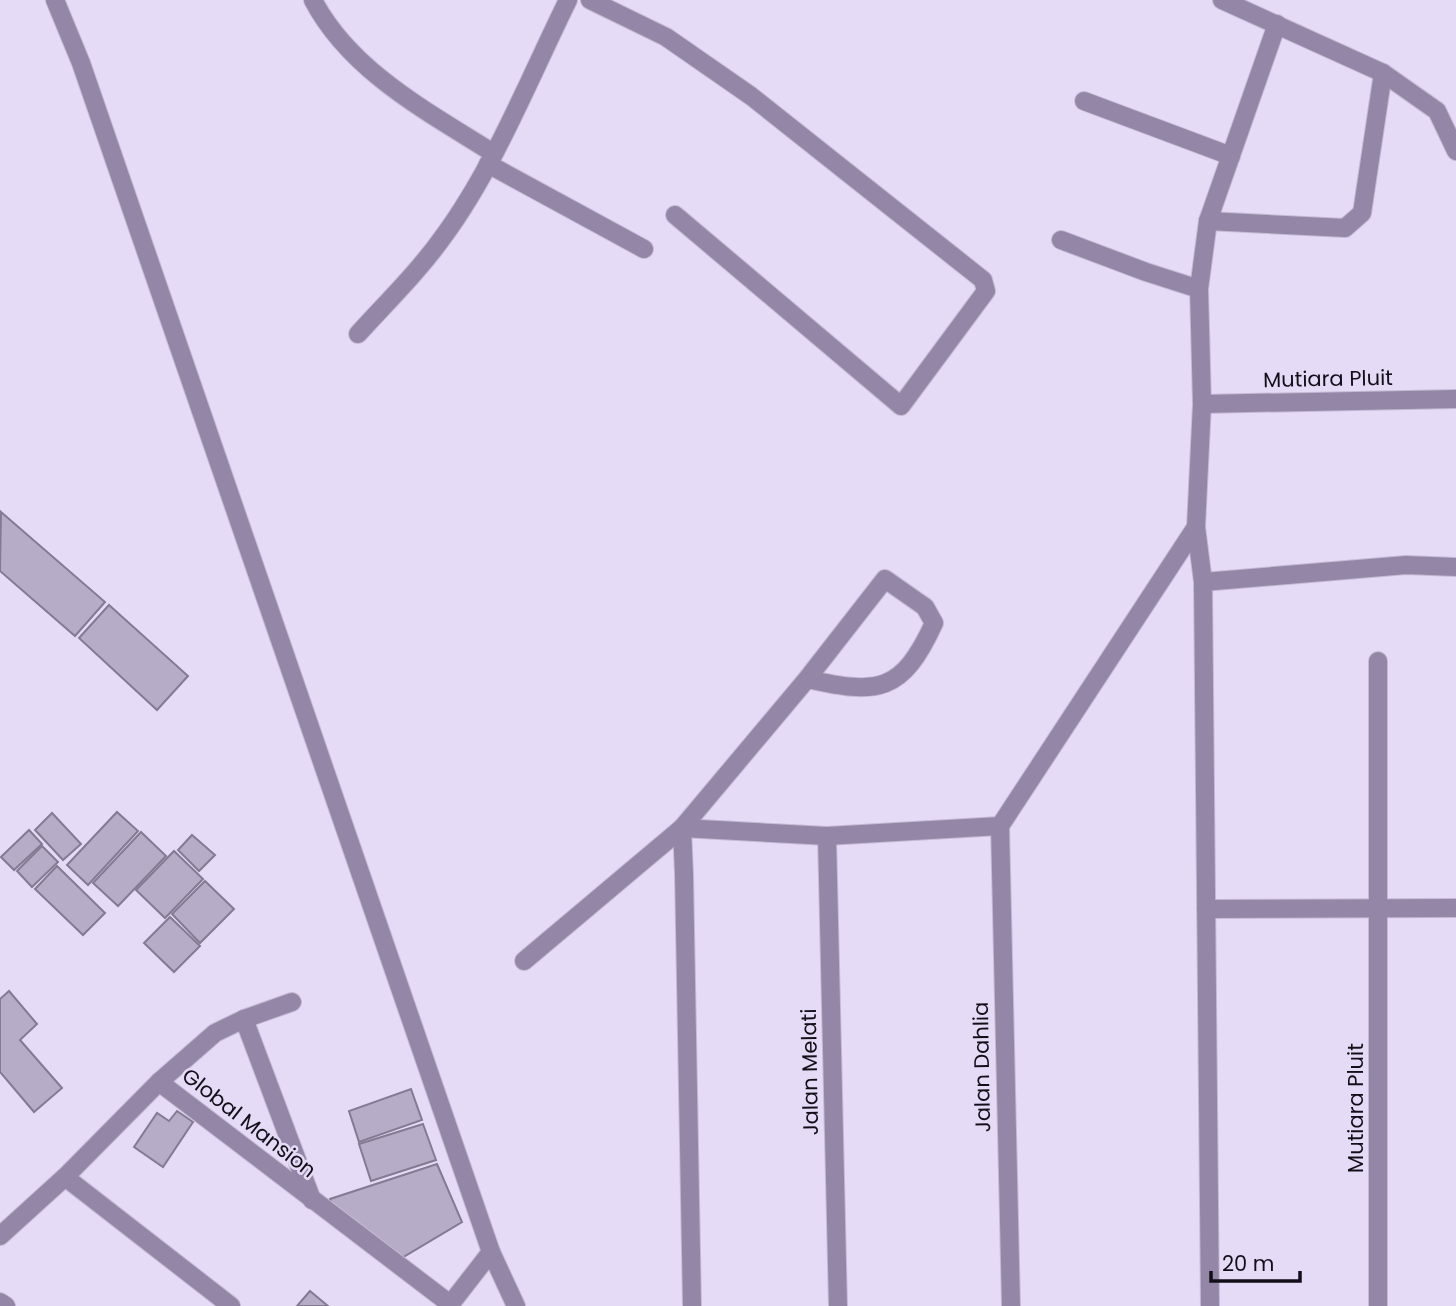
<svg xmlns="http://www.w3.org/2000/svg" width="1456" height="1306" font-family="Poppins,sans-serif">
<rect width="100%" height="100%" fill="#e6dbf7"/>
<g fill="#b7acc7" stroke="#847a93" stroke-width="2">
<path d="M1,512l104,90 -30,34 -75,-65z"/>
<path d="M109,605l79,71 -31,34 -78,-72z"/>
<path d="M117,812l21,19 -50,54 -21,-20z"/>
<path d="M52,813l29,31 -18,16 -28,-30z"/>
<path d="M29,830l13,14 -28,26 -13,-13z"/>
<path d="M141,832l25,24 -48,50 -25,-23z"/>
<path d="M192,835l23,20 -16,16 -21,-21z"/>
<path d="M42,846l16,16 -26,25 -15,-16z"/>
<path d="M174,851l29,28 -38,39 -29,-28z"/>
<path d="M57,866l48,47 -22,22 -48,-46z"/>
<path d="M205,881l29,28 -34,34 -28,-29z"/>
<path d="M170,917l30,29 -26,26 -30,-29z"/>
<path d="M9,991l28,33 -17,16 42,48 -28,24 -34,-40v-73z"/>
<path d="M411,1089l11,31 -63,22 -10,-31z"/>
<path d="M177,1111l16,11 -30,45 -29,-20 23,-34 12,8z"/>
<path d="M423,1124l13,36 -65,21 -12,-37z"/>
<path d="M437,1164l25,58 -62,37 -67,-49 -3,-11z"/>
<path d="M310,1291l18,15h-31z"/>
</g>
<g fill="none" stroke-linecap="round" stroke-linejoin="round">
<defs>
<g id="minor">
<path d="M55,0l26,63 410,1189 25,54"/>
<path d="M313,0c37,71 115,112 180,153"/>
<path d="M590,0l76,37 85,59 232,184 3,11 -85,115 -226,-191"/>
<path d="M1222,0l161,73 54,38 19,40"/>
<path d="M1084,101l147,55"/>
<path d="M488,164l156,85"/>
<path d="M1208,221l69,-197"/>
<path d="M1061,240l85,32 53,17"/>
<path d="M358,334c29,-32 60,-62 85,-97 51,-69 87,-160 125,-237"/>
<path d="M1202,404l254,-5"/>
<path d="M1203,582l203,-17 50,2"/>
<path d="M1000,826l11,480"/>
<path d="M1000,826l196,-299"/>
<path d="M682,828l2,46 8,432"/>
<path d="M682,828l145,8 173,-10"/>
<path d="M827,836l11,470"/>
<path d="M1206,909l250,-1"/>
<path d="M524,961l158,-133 125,-149 78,-100 40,28 9,16c-32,70 -56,72 -127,56"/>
<path d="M244,1019l68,181"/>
<path d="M159,1082l291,222"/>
<path d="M65,1177l166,129"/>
<path d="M0,1236l65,-59 94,-95 56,-49 29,-14 48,-17"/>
<path d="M0,1302l6,4"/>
<path d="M449,1306l42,-54"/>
<path d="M1210,1306l-7,-724 -7,-55 6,-123 -3,-115 9,-68 137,7 17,-15 21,-140"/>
<path d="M1378,1306v-645"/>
</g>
</defs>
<use href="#minor" stroke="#c4bad3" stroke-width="20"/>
<use href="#minor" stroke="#9386a7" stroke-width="18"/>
</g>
<g text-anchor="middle" stroke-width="5" stroke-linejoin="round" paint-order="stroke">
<g font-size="21" fill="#130f19" stroke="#e6dbf7">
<text transform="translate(1328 379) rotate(-1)" y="7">Mutiara Pluit</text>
<text transform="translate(982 1067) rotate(-91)" y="7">Jalan Dahlia</text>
<text transform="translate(810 1072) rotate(-91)" y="7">Jalan Melati</text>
<text transform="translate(1356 1108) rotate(-90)" y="7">Mutiara Pluit</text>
<text transform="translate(249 1123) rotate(38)" y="7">Global Mansion</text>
</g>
</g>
<path d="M1211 1271v10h89v-10" fill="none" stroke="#130f19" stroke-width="3.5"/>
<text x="1222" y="1271" font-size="21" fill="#130f19" stroke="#e6dbf7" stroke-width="5" paint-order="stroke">20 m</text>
</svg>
